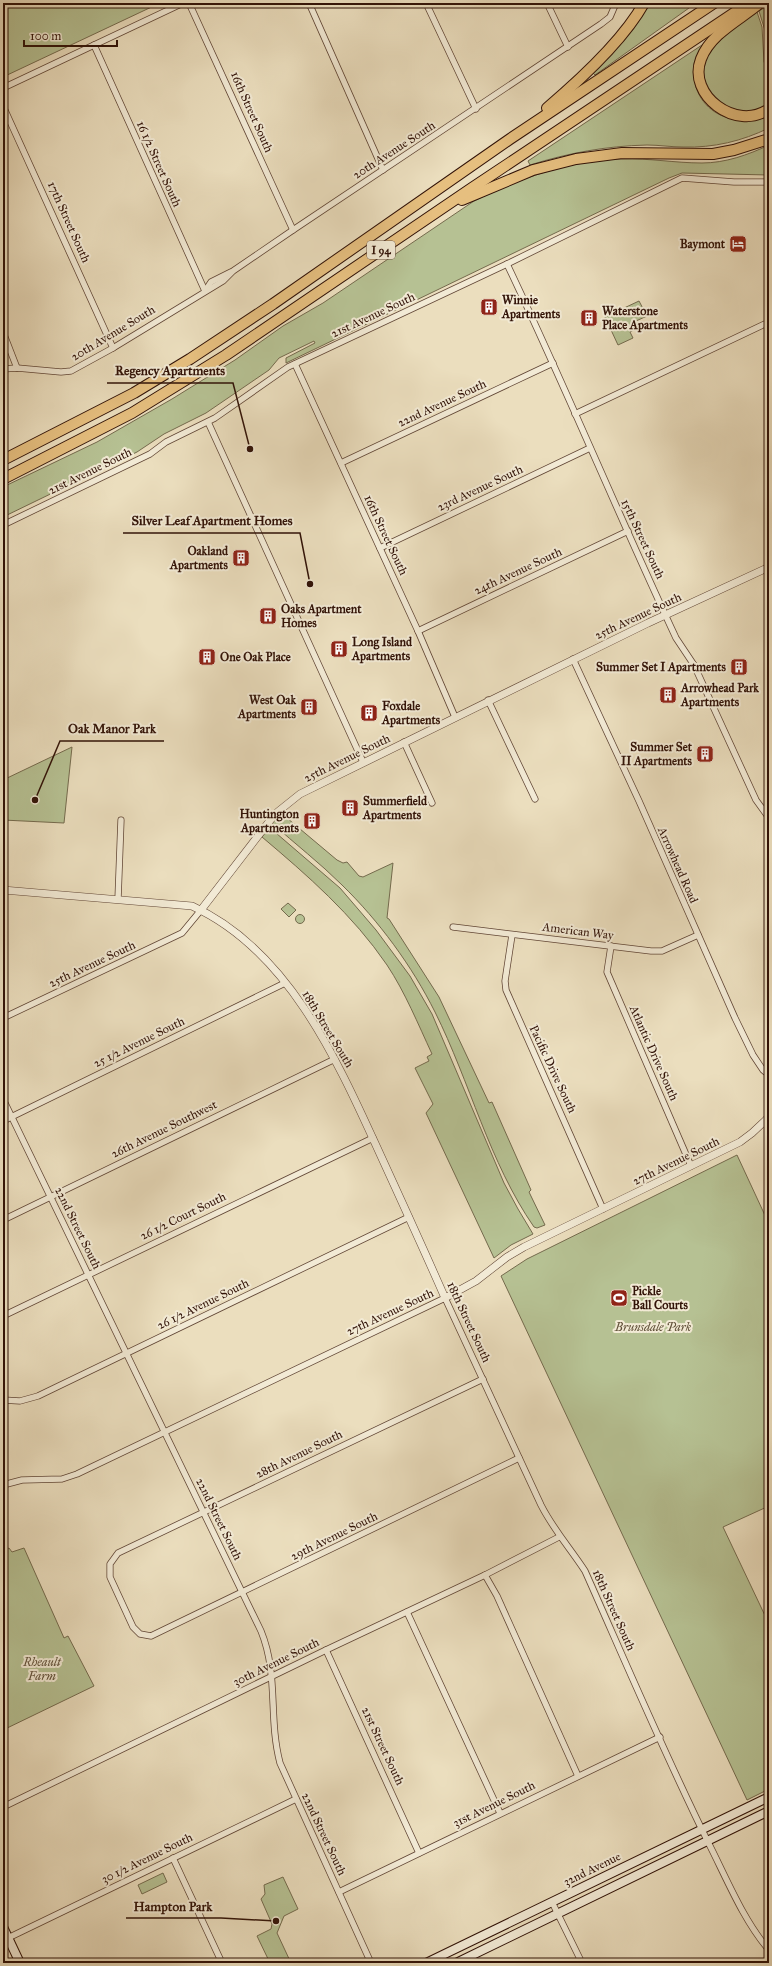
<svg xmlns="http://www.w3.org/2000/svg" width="772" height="1966" font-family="'IM FELL Great Primer',serif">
<rect width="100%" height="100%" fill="#ebdebe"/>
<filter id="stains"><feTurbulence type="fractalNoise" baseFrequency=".005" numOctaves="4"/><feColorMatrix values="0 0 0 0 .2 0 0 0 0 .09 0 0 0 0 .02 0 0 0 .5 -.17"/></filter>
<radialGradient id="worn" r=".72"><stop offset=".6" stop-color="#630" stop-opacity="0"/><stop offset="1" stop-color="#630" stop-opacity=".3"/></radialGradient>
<g fill="#b6c193" stroke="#746a4d">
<path d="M3,3h157l-157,74z"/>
<path d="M650,3h46l-101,72 -3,-3 45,-51z"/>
<path d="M764,8l5,13v43l-3,-8 1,-19 -8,-26z"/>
<path d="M757,12l5,15 2,35 5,8v34c-31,23 -84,-14 -61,-50 12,-17 32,-30 49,-42z"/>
<path d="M705,43c-32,46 13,94 64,71v14c-27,13 -55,20 -86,19 -12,0 -24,-2 -36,-2 -41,1 -79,8 -117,20l-2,-4z"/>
<path d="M769,145v30l-87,-2 -13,5 -383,185v-5l29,-15 -1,-2 -35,17 -10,12 -63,43 -42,21 -27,18 -134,65v-30l94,-45 75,-43 63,-39 48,-34 40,-23 151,-102c46,-23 97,-41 148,-42 27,-1 53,4 80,4 23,0 46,-8 67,-18z"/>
<path d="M639,301l8,15 -11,5 3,6 -9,5 3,6 -15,7 -13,-28z"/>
<path d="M72,747l-8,76 -61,-3v-40z"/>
<path d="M281,813l56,47 6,3 4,-1 12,14 4,1 30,-14 -6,55 2,1 50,78 50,106 3,-1 39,88 -2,2 16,33 -8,3 -3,-1c-45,-65 -64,-145 -99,-215 -23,-46 -56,-91 -93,-127 -22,-22 -47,-41 -70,-62z"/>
<path d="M269,827l71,61 36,42 34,46 22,38 72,169 14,26 15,25 -22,11 -17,13 -68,-145 7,-9 -18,-36 14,-7 -2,-4 5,-3c-14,-30 -27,-62 -45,-89 -34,-50 -80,-90 -125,-128z"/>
<path d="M288,903l8,7 -7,7 -8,-8z"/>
<circle cx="300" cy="919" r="4.5"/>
<path d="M737,1155l32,69v282l-46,21 46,97v165l-22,11 -246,-524 26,-17z"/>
<path d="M9,1548l3,4 12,-4 40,90 4,-2 26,50 -91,44v-179z"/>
<path d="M163,1873l4,9 -25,12 -4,-9z"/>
<path d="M283,1877l15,32 -14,7 -7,17 14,30h-21l-13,-27 14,-7 1,-5 -11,-25 4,-5 -1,-9z"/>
</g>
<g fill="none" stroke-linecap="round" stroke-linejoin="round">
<defs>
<g id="minor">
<path d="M189,3l104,227"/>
<path d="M309,3l74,167"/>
<path d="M426,3l50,106"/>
<path d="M547,3l21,44"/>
<path d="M94,45l111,246"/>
<path d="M3,88l180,-85"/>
<path d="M3,106l110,242"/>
<path d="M507,264c59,124 111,250 169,374l18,27 62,135 13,18"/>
<path d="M205,291l6,-9 20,-10"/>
<path d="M3,332l14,36"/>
<path d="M295,364l123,267 37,86"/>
<path d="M3,369l14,-1 44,4 10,-1 42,-23 110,-67 10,-10 60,-41 308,-206 9,-7 6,-14"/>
<path d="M575,414l194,-92"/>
<path d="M208,422l155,340"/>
<path d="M341,463l212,-100"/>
<path d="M3,525l147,-71 16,-12 49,-24 73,-51 219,-103 175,-86 52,4h35"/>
<path d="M380,548l210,-100"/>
<path d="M418,631l210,-100"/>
<path d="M573,659l66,142 96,217 18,37 10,15 6,5"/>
<path d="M488,700l47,99"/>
<path d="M404,742l28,61"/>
<path d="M118,899l3,-79"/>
<path d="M453,927l198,24h11l36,-16"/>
<path d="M512,935l-7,46 1,9 97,219"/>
<path d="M611,946l-4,26 84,194"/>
<path d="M3,1018l179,-85 19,-23"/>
<path d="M3,1099l258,532c18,44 7,86 19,132l91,200"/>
<path d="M3,1121l282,-138"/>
<path d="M3,1220l332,-161"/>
<path d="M3,1316l370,-178"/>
<path d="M483,1379l-365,174 -8,11v13l23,50 7,7 11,2 368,-178"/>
<path d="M3,1400l17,1 18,-5 371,-179"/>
<path d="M3,1485l19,-5 40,-1 15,-5 368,-176 96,207c12,24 29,43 44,66 40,90 79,182 123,271 18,35 35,78 61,108"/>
<path d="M485,1575l12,21 81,180"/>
<path d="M407,1612l93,201"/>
<path d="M326,1650l93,203"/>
<path d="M3,1807l323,-157 159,-75 74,-38"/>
<path d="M173,1858l49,105"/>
<path d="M339,1892l321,-155"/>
<path d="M552,1902l30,61"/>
<path d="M8,1938l288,-139"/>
</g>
<g id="tertiary">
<path d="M3,890l189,16c97,44 146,156 188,248 22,48 44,96 65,144l31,-17 31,-24 17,-10 216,-105 12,-9 17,-16"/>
<path d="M201,910l74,-96 25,-20 348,-171 121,-56"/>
</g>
<g id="secondary">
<path d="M3,1927l17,36"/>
<path d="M426,1963l343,-166"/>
<path d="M456,1963l313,-152"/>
</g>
<g id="motorway">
<path d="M760,3c-20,17 -49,30 -59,56 -14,36 35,73 68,50"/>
<path d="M547,108c33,-28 76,-67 97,-105"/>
<path d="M462,200l71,-30 43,-11 46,-6 91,1 21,-4 35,-11"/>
<path d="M3,460l131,-67 56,-34 83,-55 237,-165 204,-136"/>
<path d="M3,479l129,-66 94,-58 246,-167 277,-185"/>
</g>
</defs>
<use href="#minor" stroke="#604535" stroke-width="7"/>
<use href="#tertiary" stroke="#604535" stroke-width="8"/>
<use href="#secondary" stroke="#311207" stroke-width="10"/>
<use href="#motorway" stroke="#311207" stroke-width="12"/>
<use href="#minor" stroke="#f2ead5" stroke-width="5.5"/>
<use href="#tertiary" stroke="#f2ead5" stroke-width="7"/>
<use href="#secondary" stroke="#f2ead5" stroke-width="8"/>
<use href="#motorway" stroke="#e6bf7f" stroke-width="10"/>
</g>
<defs>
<symbol id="hotel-square" viewBox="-11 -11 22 22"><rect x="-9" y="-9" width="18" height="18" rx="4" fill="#8f2418" stroke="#f2ead5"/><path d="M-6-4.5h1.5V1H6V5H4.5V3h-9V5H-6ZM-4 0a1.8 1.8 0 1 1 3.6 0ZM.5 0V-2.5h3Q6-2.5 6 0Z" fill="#fff"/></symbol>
<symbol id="building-square" viewBox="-11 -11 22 22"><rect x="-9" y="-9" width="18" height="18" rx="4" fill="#8f2418" stroke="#f2ead5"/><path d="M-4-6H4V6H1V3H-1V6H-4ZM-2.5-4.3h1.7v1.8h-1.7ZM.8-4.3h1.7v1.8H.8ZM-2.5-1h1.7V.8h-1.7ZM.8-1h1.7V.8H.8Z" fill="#fff"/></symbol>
<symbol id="stadium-square" viewBox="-11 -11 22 22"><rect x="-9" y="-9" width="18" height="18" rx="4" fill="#8f2418" stroke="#f2ead5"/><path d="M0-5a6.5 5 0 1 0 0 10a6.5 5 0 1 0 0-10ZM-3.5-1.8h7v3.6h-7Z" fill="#fff"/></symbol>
</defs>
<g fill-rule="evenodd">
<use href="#hotel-square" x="728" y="234" width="20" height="20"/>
<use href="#building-square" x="479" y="297" width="20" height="20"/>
<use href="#building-square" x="579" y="308" width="20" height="20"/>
<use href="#building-square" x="231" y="548" width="20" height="20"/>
<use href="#building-square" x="258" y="606" width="20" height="20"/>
<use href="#building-square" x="329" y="639" width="20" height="20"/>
<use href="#building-square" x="197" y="647" width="20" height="20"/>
<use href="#building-square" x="729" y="657" width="20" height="20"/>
<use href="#building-square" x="658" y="685" width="20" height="20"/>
<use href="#building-square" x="299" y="697" width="20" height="20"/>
<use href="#building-square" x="359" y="703" width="20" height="20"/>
<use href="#building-square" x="695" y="744" width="20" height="20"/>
<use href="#building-square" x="340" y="798" width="20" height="20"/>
<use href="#building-square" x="302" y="811" width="20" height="20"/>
<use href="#stadium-square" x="609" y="1288" width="20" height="20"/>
</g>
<g text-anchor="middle" stroke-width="4" stroke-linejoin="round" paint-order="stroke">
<rect fill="#f2ead5" stroke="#6b5345" stroke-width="1" x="367" y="241" width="28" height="18" rx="3"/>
<g font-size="11" font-weight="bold" fill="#311207">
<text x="381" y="254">I 94</text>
</g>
<g font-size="12" fill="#311207" stroke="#f2ead5">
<text transform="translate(252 112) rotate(66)" y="4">16th Street South</text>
<text transform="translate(394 150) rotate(-33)" y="4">20th Avenue South</text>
<text transform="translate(159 164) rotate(66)" y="4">16 1/2 Street South</text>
<text transform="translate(69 222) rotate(66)" y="4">17th Street South</text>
<text transform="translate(373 315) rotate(-25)" y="4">21st Avenue South</text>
<text transform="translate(113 333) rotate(-31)" y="4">20th Avenue South</text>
<text transform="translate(442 403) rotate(-25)" y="4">22nd Avenue South</text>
<text transform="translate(90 471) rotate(-26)" y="4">21st Avenue South</text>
<text transform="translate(480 488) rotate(-25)" y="4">23rd Avenue South</text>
<text transform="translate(386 535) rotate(65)" y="4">16th Street South</text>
<text transform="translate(643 539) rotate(65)" y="4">15th Street South</text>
<text transform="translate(518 571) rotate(-25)" y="4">24th Avenue South</text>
<text transform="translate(638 616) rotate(-25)" y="4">25th Avenue South</text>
<text transform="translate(347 758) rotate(-26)" y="4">25th Avenue South</text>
<text transform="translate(678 865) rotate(66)" y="4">Arrowhead Road</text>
<text transform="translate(578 931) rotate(7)" y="4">American Way</text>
<text transform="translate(92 964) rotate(-25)" y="4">25th Avenue South</text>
<text transform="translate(328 1029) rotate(59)" y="4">18th Street South</text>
<text transform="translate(139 1042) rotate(-26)" y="4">25 1/2 Avenue South</text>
<text transform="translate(654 1053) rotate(66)" y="4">Atlantic Drive South</text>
<text transform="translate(553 1069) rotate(65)" y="4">Pacific Drive South</text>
<text transform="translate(164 1129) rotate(-26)" y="4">26th Avenue Southwest</text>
<text transform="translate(676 1161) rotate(-26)" y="4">27th Avenue South</text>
<text transform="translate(183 1216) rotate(-26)" y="4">26 1/2 Court South</text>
<text transform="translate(78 1228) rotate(64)" y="4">22nd Street South</text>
<text transform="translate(203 1304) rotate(-26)" y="4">26 1/2 Avenue South</text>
<text transform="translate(390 1312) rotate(-25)" y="4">27th Avenue South</text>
<text transform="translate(469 1322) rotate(65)" y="4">18th Street South</text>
<text transform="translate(299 1454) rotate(-26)" y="4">28th Avenue South</text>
<text transform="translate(219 1519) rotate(64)" y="4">22nd Street South</text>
<text transform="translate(334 1536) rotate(-26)" y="4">29th Avenue South</text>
<text transform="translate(614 1610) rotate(66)" y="4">18th Street South</text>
<text transform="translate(276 1662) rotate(-26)" y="4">30th Avenue South</text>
<text transform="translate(383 1746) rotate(65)" y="4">21st Street South</text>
<text transform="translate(494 1804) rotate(-26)" y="4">31st Avenue South</text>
<text transform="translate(324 1834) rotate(65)" y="4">22nd Street South</text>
<text transform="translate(147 1858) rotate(-26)" y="4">30 1/2 Avenue South</text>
<text transform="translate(592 1869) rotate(-26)" y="4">32nd Avenue</text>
</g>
<g font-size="12" font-weight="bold" fill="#311207" stroke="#f2ead5" text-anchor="start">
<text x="725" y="248" text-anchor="end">Baymont</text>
<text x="502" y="304">Winnie<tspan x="502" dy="14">Apartments</tspan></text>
<text x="602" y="315">Waterstone<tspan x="602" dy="14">Place Apartments</tspan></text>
<text x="228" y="555" text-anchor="end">Oakland<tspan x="228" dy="14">Apartments</tspan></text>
<text x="281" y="613">Oaks Apartment<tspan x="281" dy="14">Homes</tspan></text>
<text x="352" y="646">Long Island<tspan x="352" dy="14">Apartments</tspan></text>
<text x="220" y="661">One Oak Place</text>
<text x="726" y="671" text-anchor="end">Summer Set I Apartments</text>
<text x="681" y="692">Arrowhead Park<tspan x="681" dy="14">Apartments</tspan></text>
<text x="296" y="704" text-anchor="end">West Oak<tspan x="296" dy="14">Apartments</tspan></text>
<text x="382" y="710">Foxdale<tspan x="382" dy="14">Apartments</tspan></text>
<text x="692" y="751" text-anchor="end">Summer Set<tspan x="692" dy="14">II Apartments</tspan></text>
<text x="363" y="805">Summerfield<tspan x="363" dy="14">Apartments</tspan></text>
<text x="299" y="818" text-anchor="end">Huntington<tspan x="299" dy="14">Apartments</tspan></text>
<text x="632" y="1295">Pickle<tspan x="632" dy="14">Ball Courts</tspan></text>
</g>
<g font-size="12" font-style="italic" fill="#604f38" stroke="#f2ead5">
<text x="653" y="1331">Brunsdale Park</text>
<text x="42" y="1666">Rheault<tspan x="42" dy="14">Farm</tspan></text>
</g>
</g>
<path fill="none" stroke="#311207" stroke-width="1.5" d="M250 449L233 383H107M310 584L300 533H123M35 800L60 741H164M276 1921L221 1918H126"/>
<g fill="#311207" stroke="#f2ead5" stroke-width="1.5">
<circle cx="250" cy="449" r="4"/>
<circle cx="310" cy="584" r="4"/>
<circle cx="35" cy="800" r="4"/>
<circle cx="276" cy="1921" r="4"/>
</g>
<g font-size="13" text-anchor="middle" font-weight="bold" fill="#311207" stroke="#f2ead5" stroke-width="4" stroke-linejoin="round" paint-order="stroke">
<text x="170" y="375">Regency Apartments</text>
<text x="212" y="525">Silver Leaf Apartment Homes</text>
<text x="112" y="733">Oak Manor Park</text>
<text x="173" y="1911">Hampton Park</text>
</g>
<rect width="772" height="1966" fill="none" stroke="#ebdebe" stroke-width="16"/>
<rect x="4" y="4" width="764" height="1958" fill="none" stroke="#311207" stroke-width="2"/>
<rect x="8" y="8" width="756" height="1950" fill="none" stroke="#311207"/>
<path d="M24 40v6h93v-6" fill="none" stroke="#311207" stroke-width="2"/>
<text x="30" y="40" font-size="12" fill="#311207" stroke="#f2ead5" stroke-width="3" paint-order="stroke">100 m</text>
<rect width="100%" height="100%" filter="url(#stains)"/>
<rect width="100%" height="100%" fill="url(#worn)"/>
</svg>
